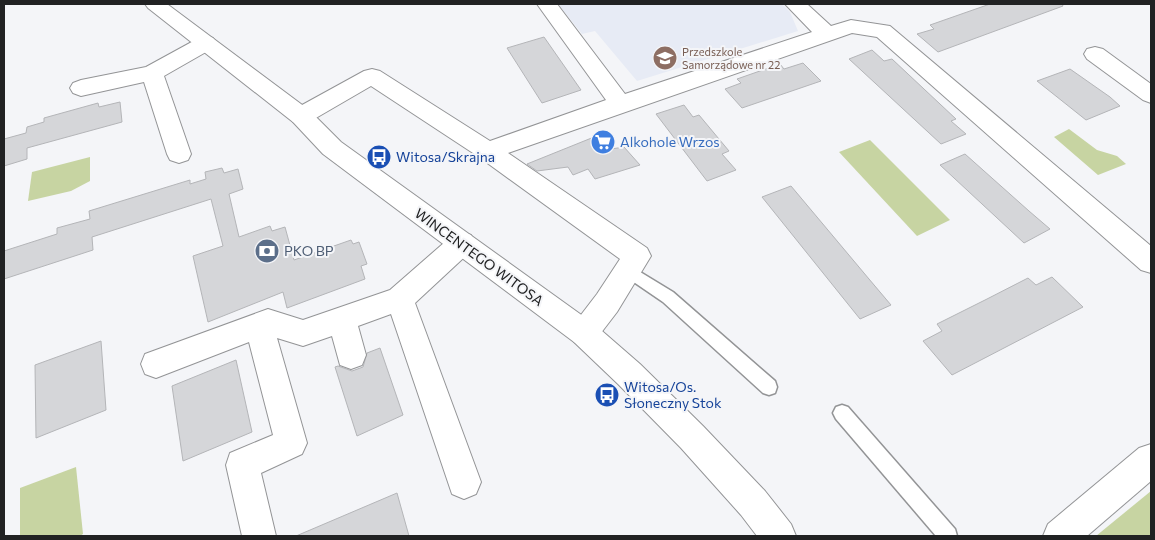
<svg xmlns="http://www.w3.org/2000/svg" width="1155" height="540" font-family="Commissioner,sans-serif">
<rect width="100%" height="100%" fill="#f4f5f8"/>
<path fill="#e7ebf5" d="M558,4h224l8,8 8,19 -161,50 -42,-50 -13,3z"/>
<g fill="#c7d4a2">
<path d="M1069,129l28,21 20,6 9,8 -28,11 -44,-38z"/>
<path d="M870,140l80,80 -33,16 -78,-84z"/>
<path d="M90,157v24l-19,10 -43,10 4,-29z"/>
<path d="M76,467l7,67 -3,2h-60v-48z"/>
<path d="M1151,491v45h-55z"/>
</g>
<g fill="#d5d6d9" stroke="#b4b5b8">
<path d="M990,4h72l1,2 -125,46 -21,-18 17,-5 -4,-4z"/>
<path d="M544,37l37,53 -39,13 -35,-55z"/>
<path d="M872,50l12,11 8,-2 64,60 -5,2 15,13 -25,10 -92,-85z"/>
<path d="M803,63l18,18 -79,27 -17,-19 16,-6 -4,-4 43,-15 4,5z"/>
<path d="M1070,69l40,28 10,9 -34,14 -49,-39z"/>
<path d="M120,102l2,20 -95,26v11l-23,7v-27l22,-6 1,-6 17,-5v-4l54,-15 1,4z"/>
<path d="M684,105l9,12 6,-2 30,36 -7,3 14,16 -29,11 -51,-67z"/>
<path d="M599,135l12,14 13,-2 16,18 -45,14 -7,-10 -15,6 -5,-8 -31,4 -10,-7z"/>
<path d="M965,154l64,57 21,18 -26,14 -84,-78z"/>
<path d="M222,168l2,5 14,-4 5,20 -14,5 10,43 31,-11 2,5 13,-4 9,33 57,-20 2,4 6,-2 8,22 -6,2 4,13 -78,29 -4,-16 -75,30 -15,-66 30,-10 -12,-47 -119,38 1,13 -89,29v-28l53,-17v-6l33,-9 -1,-8 101,-31v4l16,-5 -1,-7z"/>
<path d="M791,186l78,93 22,26 -31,14 -98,-122z"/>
<path d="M1052,277l31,30 -131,68 -29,-34 19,-10 -5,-7 50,-25 41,-21 8,7z"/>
<path d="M101,341l5,69 -70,28 -1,-73z"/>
<path d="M380,348l23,67 -46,21 -22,-69 3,-1 14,5 11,-4 4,-14z"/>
<path d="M236,360l16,72 -69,29 -11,-75z"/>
<path d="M397,493l12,43h-113z"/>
</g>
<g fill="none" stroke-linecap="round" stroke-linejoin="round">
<defs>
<g id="service">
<path d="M627,264l46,28 102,89 2,6 -2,6 -6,2 -6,-2 -100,-91 -41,-28 -2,-4 2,-4z"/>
<path d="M842,405l6,2 107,122 2,7h-21l-100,-117 -3,-6 3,-6z"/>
</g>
<g id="minor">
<path d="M537,4h20l68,90 187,-62 -27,-28h22l24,22 20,-6 39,6 261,220v27l-10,-3 -264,-233 -25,-4 -344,120 139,95 4,8 -34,56 -23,30 -10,4 -10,-4 -5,-9 5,-9 23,-30 23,-35 -141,-102 -108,-71 -62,36 -8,2 -8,-2 -4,-6 4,-6 71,-39 8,-2 8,2 110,70 116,-41z"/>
<path d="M206,36l7,2 4,5 -4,5 -49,28 27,78 -3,6 -9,3 -9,-3 -3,-6 -23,-72 -63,14 -8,-3 -3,-5 3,-5 8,-3 65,-13 53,-29z"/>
<path d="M1095,47l8,2 48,35v19l-8,-3 -56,-41 -3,-5 3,-5z"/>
<path d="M462,232l9,3 4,8 -4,8 -56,52 66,179 -5,12 -12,5 -12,-5 -61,-180 -33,12 8,29 -4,10 -11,4 -11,-4 -8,-29 -29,10 -26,-8 30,105 -5,11 -41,19 15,63h-34l-16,-71 4,-12 43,-18 -24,-93 -93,36 -11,-4 -4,-10 4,-10 123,-45 35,11 87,-30 63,-55z"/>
<path d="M1151,444v37l-64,55h-44l5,-12 91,-76z"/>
</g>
<path id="tertiary" d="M145,4h22l142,106 32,32 253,182 46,40 63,62 62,65 26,33 5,12h-39l-16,-21 -60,-67 -63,-64 -44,-42 -251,-188 -30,-32 -145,-114z"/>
</defs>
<use href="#service" stroke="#939496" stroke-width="3"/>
<use href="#minor" stroke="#939496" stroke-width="2"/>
<use href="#tertiary" stroke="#939496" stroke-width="2"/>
<use href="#service" fill="#fff" fill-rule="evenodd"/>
<use href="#minor" fill="#fff" fill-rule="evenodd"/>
<use href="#tertiary" fill="#fff" fill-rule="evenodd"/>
</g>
<defs>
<symbol id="school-disc" viewBox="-11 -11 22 22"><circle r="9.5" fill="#8d6e63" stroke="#f4f5f8"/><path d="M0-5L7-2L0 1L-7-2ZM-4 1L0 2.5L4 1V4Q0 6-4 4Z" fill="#fff"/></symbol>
<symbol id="supermarket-disc" viewBox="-11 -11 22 22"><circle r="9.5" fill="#3f7fe0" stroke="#f4f5f8"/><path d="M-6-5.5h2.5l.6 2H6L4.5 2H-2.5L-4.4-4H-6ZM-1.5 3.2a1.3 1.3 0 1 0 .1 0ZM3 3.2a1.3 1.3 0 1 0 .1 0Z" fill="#fff"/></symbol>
<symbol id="bus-disc" viewBox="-11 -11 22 22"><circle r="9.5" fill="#1a4fb4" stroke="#f4f5f8"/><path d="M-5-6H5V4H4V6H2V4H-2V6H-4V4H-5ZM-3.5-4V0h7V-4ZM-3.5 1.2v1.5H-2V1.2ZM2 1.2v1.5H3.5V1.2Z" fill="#fff"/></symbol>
<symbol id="bank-disc" viewBox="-11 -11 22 22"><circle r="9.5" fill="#5c6f8a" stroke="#f4f5f8"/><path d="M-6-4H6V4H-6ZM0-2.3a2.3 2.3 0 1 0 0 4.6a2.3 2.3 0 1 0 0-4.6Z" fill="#fff"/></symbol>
</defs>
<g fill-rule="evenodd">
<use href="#school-disc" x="651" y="44" width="28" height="28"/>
<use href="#supermarket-disc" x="589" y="128" width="28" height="28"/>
<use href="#bus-disc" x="365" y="143" width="28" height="28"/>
<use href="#bank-disc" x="253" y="237" width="28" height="28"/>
<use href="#bus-disc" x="593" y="381" width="28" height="28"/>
</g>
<g text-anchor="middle" stroke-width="4" stroke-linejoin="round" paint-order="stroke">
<g font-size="11" fill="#785e54" stroke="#f4f5f8" text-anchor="start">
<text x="682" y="56">Przedszkole<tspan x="682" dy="13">Samorządowe nr 22</tspan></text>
</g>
<g font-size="14" fill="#366cbe" stroke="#f4f5f8" text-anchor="start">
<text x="620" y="147">Alkohole Wrzos</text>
</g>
<g font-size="14" fill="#164399" stroke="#f4f5f8" text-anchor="start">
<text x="396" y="162">Witosa/Skrajna</text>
<text x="624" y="392">Witosa/Os.<tspan x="624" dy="16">Słoneczny Stok</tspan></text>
</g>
<g font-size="14" fill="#4e5e75" stroke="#f4f5f8" text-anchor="start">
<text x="284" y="256">PKO BP</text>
</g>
<g font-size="14" fill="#212223" stroke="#f4f5f8">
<text transform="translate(479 257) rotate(36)" y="5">WINCENTEGO WITOSA</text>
</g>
</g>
<rect width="1155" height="540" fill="none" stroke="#212223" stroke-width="10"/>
</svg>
